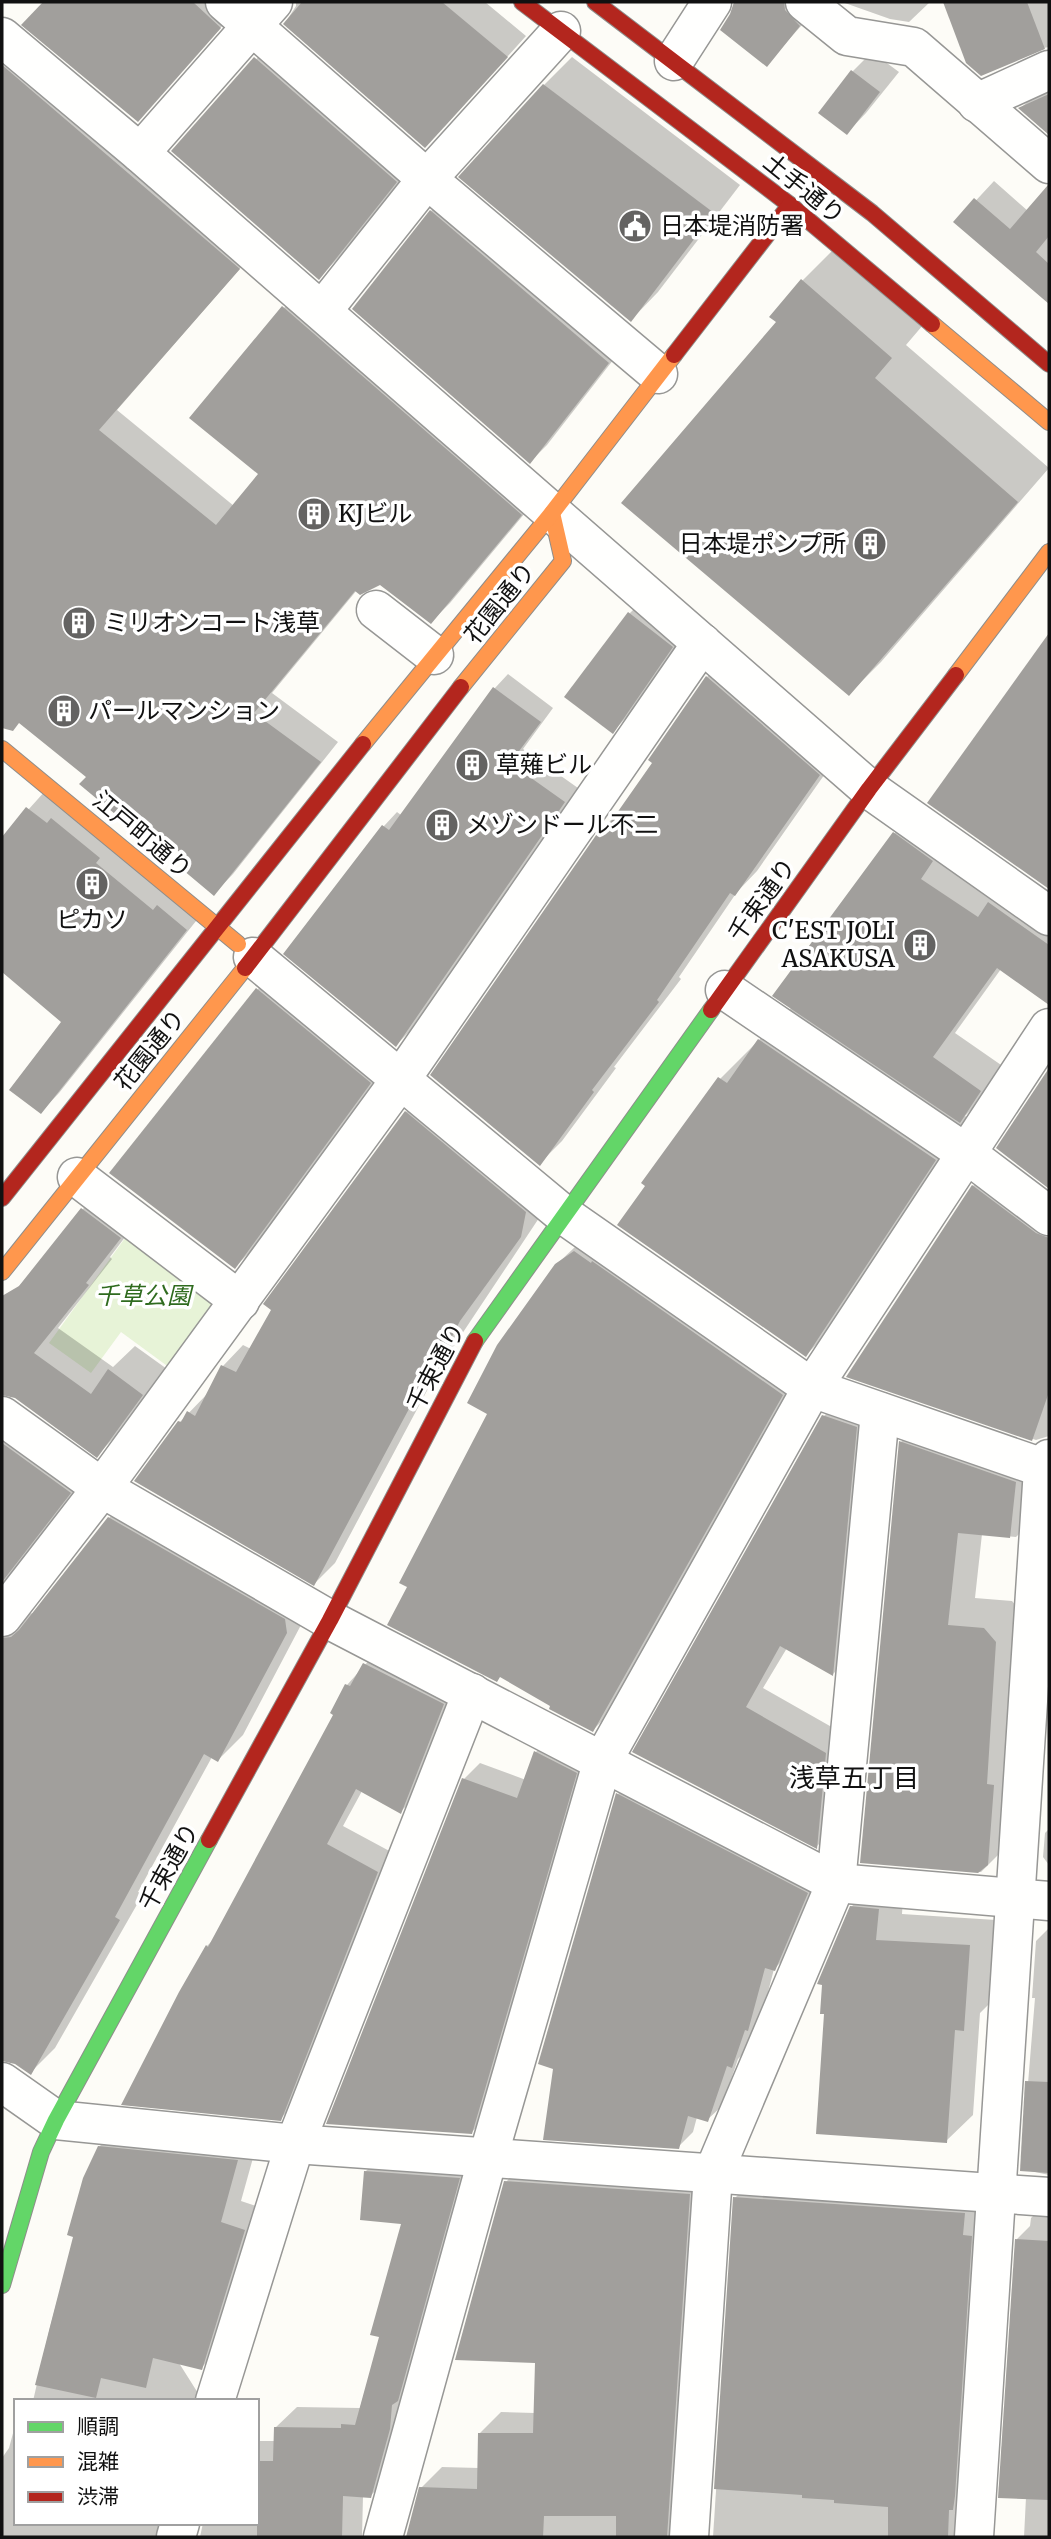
<svg xmlns="http://www.w3.org/2000/svg" width="1051" height="2539" font-family="Merriweather,'Noto Sans JP',serif">
<rect width="100%" height="100%" fill="#fdfcf7"/>
<path fill="#e7f3d7" d="M128,1234l91,65 -49,69 -49,-36 -30,41 -42,-30z"/>
<g fill="#0003">
<path d="M45,2h189l5,5 -101,113 -114,-95z"/>
<path d="M296,2h189l41,34 -82,91 -159,-104 11,-17z"/>
<path d="M735,2h78l5,5 -51,57z"/>
<path d="M842,2h88l-21,20 -19,-3z"/>
<path d="M945,2h104v45l-81,15z"/>
<path d="M280,33l140,123 -77,97 -24,25 -146,-127z"/>
<path d="M2,49l255,200 -140,161 117,96 26,-32 -69,-56 93,-110 19,-20 237,207 -90,108 -19,19 -51,-39 -23,7 -85,103 66,49 -105,132 -19,20 -21,-34 -105,-84 64,-121 -150,71z"/>
<path d="M872,52l27,20 -33,41 -19,20 -27,-20 33,-42z"/>
<path d="M572,57l168,128 -82,107 -27,28 -87,-235z"/>
<path d="M1049,85v48l-28,-25 18,-18z"/>
<path d="M994,181l34,30 21,-25v116l-93,-80z"/>
<path d="M448,195l176,151 -77,99 -17,17 -99,-251z"/>
<path d="M835,248l88,77 -17,20 143,123 -168,194 -32,32 -70,-372 23,-41z"/>
<path d="M649,594l42,33 -59,85 -19,19 -47,-34 64,-84z"/>
<path d="M1049,636v251l-119,-84z"/>
<path d="M730,654l111,97 -84,120 -20,21 -58,85 2,2 -67,88 2,1 -54,73 -23,23 63,-335 19,-19 34,-47 -5,-4 57,-82z"/>
<path d="M508,674l45,34 -30,41 55,39 -168,243 -14,14 -111,-92 99,-127 13,-14 4,3 94,-127z"/>
<path d="M46,790l158,121 -145,182 -18,19 23,-91 -62,-52v-130z"/>
<path d="M917,810l132,93v84l-9,9 -39,-27 -46,64 49,34 -20,30 -19,19 7,5 -129,197 -37,37 -86,-276 72,-72 102,-173z"/>
<path d="M279,968l112,93 -135,185 -21,21 -124,-94 147,-184z"/>
<path d="M1049,1072v115l-51,-39z"/>
<path d="M426,1092l115,123 -103,155 -103,193 -21,21 -134,-162 30,-31 13,-25 20,-21 8,4 155,-237z"/>
<path d="M997,1163l52,39v234l-13,4 -188,-64 125,-190z"/>
<path d="M107,1184l37,28 -34,45 2,2 -54,69 55,39 22,-21 32,23 -45,61 -25,25 -82,-59 -10,-3 1,6 88,68 -70,147 11,-1 74,-95 25,-25 177,113 -68,129 -25,25 -6,-3 -74,135 5,2 -88,154 -25,25 -15,-11 -13,-2v-755l30,-33 51,-63z"/>
<path d="M576,1246l225,129 -189,336 -19,19 -41,-25 -143,-119 147,-321z"/>
<path d="M843,1397l32,11 -23,247 -19,19 -46,-26 -24,40 81,46 -8,94 -19,18 -182,-94 189,-336z"/>
<path d="M929,1414l118,41 -3,54 -28,28 -34,-3 -7,64 37,3 24,28 -27,215 -28,28 -119,-11 39,-419z"/>
<path d="M382,1646l79,40 -42,108 -18,17 -39,-20 -19,35 52,28 -97,247 -18,18 -73,-173 8,-8 120,-224 12,-29z"/>
<path d="M552,1736l40,20 -105,360 -16,17 -7,-354 16,-16 46,17 10,-28z"/>
<path d="M632,1780l189,98 -32,76 -15,15 -12,46 -5,5 -11,31 -8,8 -16,47 -15,14 -10,-3 -4,15 -15,15 -60,-353z"/>
<path d="M1049,1829v36l-6,-8 2,-24z"/>
<path d="M878,1881l26,2 -2,31 94,6 -6,83 -10,10 -7,102 -27,26 -95,-234z"/>
<path d="M1049,1928v247l-28,-6 14,-171h-3l4,-57z"/>
<path d="M120,2126l138,14 -17,61 24,8 -43,138 -21,21 -22,-5 24,38h-170l17,-74 49,-180z"/>
<path d="M387,2150l93,7 -88,318 -22,21h-7l-1,41h-162l3,-14h54v-82h18v-13l22,-21 63,1 21,-72 23,-113 -39,-51z"/>
<path d="M527,2160l183,13 -4,364h-299l14,-49 21,-21 37,1v-34l22,-22 34,1 2,-52 -31,-179z"/>
<path d="M756,2176l229,16 -17,345h-255l22,-339z"/>
<path d="M1049,2200v337h-25l2,-40 -9,-258 13,-13 1,-8z"/>
<path d="M16,2422v101h161l15,14h-190v-79l7,-10z"/>
</g>
<g fill="#a19f9c">
<path d="M43,2h150l28,26 -83,94 -117,-97z"/>
<path d="M302,2h140l66,55 -83,91 -142,-124z"/>
<path d="M734,2h50l1,8 15,16 -33,41 -47,-37 10,-16z"/>
<path d="M943,2h84l18,47 -64,27 -15,-13z"/>
<path d="M254,57l143,125 -78,98 -148,-129z"/>
<path d="M2,65l238,204 -141,161 117,95 42,-51 -69,-56 93,-112 240,209 -91,109 -51,-39 -20,10 -5,-4 -101,122 67,49 -107,134 -31,-26 7,-9 -55,-46 -8,9 -48,-40 7,-7 -67,-54 -6,8 -11,-3z"/>
<path d="M851,70l29,22 -33,43 -29,-22z"/>
<path d="M543,84l171,129 -83,109 -173,-145z"/>
<path d="M1049,94v41l-31,-27z"/>
<path d="M1048,185l1,51 -13,16 13,12v40l-96,-82 21,-24 36,31z"/>
<path d="M430,210l179,153 -79,101 -178,-155z"/>
<path d="M801,279l91,79 -17,20 143,124 -169,194 -228,-193 155,-181 -7,-5z"/>
<path d="M628,612l45,35 -60,87 -49,-37z"/>
<path d="M1049,633v256l-122,-86z"/>
<path d="M706,676l114,99 -85,121 -5,-3 -73,107 2,2 -67,88 2,2 -54,74 -110,-91 171,-247 4,2 47,-67 -4,-3z"/>
<path d="M493,687l48,35 -31,41 55,39 -169,245 -113,-93 99,-129 7,5z"/>
<path d="M26,807l21,16 4,-5 49,40 -4,5 57,47 4,-5 30,25 -146,184 -32,-24 52,-68 -59,-50v-135z"/>
<path d="M893,832l40,29 -12,18 57,38 10,-15 61,43v60l-52,-37 -64,89 48,34 -21,32 -188,-127z"/>
<path d="M256,988l115,95 -136,186 -126,-96z"/>
<path d="M758,1039l178,121 -130,197 -189,-132 28,-39 -4,-3 77,-106 9,6z"/>
<path d="M1049,1068v118l-1,2 -52,-40z"/>
<path d="M405,1111l121,101 -5,25 -61,84 -31,60 -4,-2 -111,207 -180,-105 44,-60 3,1 6,-11 8,5 26,-51 15,7 35,-62 -8,-6z"/>
<path d="M972,1185l64,48 13,5v154l-17,49 -186,-64z"/>
<path d="M81,1208l40,30 -35,45 3,2 -55,68 57,41 17,-25 35,26 -46,63 -82,-60 -13,-3v-99l17,-10z"/>
<path d="M574,1251l17,12 1,-2 191,134 -190,337 -44,-23 1,-3 -50,-29 -3,5 -110,-57 20,-38 -8,-4 88,-169 -20,-11 30,-58 58,-81z"/>
<path d="M822,1415l35,12 -24,249 -53,-30 -34,61 80,46 -9,96 -185,-97z"/>
<path d="M899,1441l117,41 -6,56 -52,-5 -10,92 36,3 12,14 -9,142 7,1 -6,80 -10,8 -118,-10z"/>
<path d="M2,1443l69,50 -69,89z"/>
<path d="M108,1517l177,102 2,14 -69,129 -14,-8 -89,163 5,3 -89,155 -16,-11 -13,-3v-423l9,-1 8,-7z"/>
<path d="M363,1663l81,41 -43,110 -45,-25 -29,55 51,28 -97,249 -160,-16 58,-113 27,-47 2,2 125,-232 -3,-2 15,-29 5,2z"/>
<path d="M534,1751l43,22 -105,361 -146,-10 136,-346 55,20z"/>
<path d="M616,1793l192,100 -33,78 -10,-3 -17,63 -3,-1 -13,38 -5,-2 -19,56 -20,-6 -9,33 -136,-9 10,-71 -15,-5z"/>
<path d="M850,1906l29,3 -3,31 94,5 -6,86 -9,-1 -8,113 -131,-9 8,-120h-4l2,-29 -5,-1z"/>
<path d="M1025,2081l24,1v91l-29,-2z"/>
<path d="M98,2146l140,14 -17,62 24,8 -43,140 -49,-12 -7,30 -45,-10 -5,20 -61,-13 38,-148 -6,-2 16,-57z"/>
<path d="M364,2171l96,7 -62,223 -6,4 -2,24 -19,69 -28,-2 -1,41h-85v-76h16l1,-34 67,1v-4l14,1 24,-88 -9,-2 31,-111 -41,-4z"/>
<path d="M504,2181l186,13 -23,343h-51v-21h-72l-1,21h-137l13,-50 58,2 1,-56h55l2,-70 -80,-3z"/>
<path d="M733,2197l232,16 -2,22 9,1 -17,260 -2,14h-4l-1,27h-60v-30l-54,-4v-3l-32,-2v-3l-88,-6z"/>
<path d="M1015,2239l34,2v259l-51,-2z"/>
</g>
<g fill="none" stroke-linecap="round" stroke-linejoin="round">
<defs>
<g id="street">
<path d="M225,2l202,177 231,195"/>
<path d="M805,2l42,34 67,11 135,117"/>
<path d="M2,37l138,116 729,636 180,127"/>
<path d="M674,61l38,-59"/>
<path d="M977,103l72,-33"/>
<path d="M140,153l133,-151"/>
<path d="M322,311l105,-132 134,-148"/>
<path d="M376,610l58,45"/>
<path d="M253,957l311,258 248,173 237,82"/>
<path d="M725,990l242,164 82,62"/>
<path d="M77,1177l163,124"/>
<path d="M2,1416l100,72 228,132 506,263 213,18"/>
<path d="M2,1617l100,-129 299,-409 301,-436"/>
<path d="M2,2082l54,38 239,24 754,53"/>
<path d="M215,2401l80,-257 177,-451"/>
<path d="M176,2537l4,-14"/>
<path d="M383,2537l105,-380 115,-397 209,-372 237,-360"/>
<path d="M689,2537l24,-363 123,-291 44,-471"/>
<path d="M974,2537l69,-1068 6,-10"/>
</g>
<g id="fast">
<path d="M475,1341l236,-331"/>
<path d="M2,2285l39,-133 15,-32 153,-280"/>
</g>
<g id="slow">
<path d="M932,324l117,98"/>
<path d="M956,675l93,-123"/>
<path d="M461,687l102,-126 -11,-48"/>
<path d="M363,744l189,-231 122,-158"/>
<path d="M2,749l236,195"/>
<path d="M2,1272l243,-304"/>
</g>
<g id="jam">
<path d="M522,2l268,203 142,119"/>
<path d="M595,2l277,211 177,151"/>
<path d="M674,355l116,-150"/>
<path d="M245,968l216,-281"/>
<path d="M711,1010l158,-221 87,-114"/>
<path d="M2,1198l361,-454"/>
<path d="M209,1840l121,-220 145,-279"/>
</g>
</defs>
<use href="#street" stroke="#979795" stroke-width="41"/>
<use href="#fast" stroke="#8e8d8b" stroke-width="18"/>
<use href="#slow" stroke="#8e8d8b" stroke-width="18"/>
<use href="#jam" stroke="#8e8d8b" stroke-width="18"/>
<use href="#street" stroke="#fffffe" stroke-width="38"/>
<use href="#fast" stroke="#63d668" stroke-width="16"/>
<use href="#slow" stroke="#ff974d" stroke-width="16"/>
<use href="#jam" stroke="#b3261e" stroke-width="16"/>
</g>
<defs>
<symbol id="civic-disc" viewBox="-11 -11 22 22"><circle r="9.5" fill="#646362" stroke="#fff"/><path d="M-.6-6.5H3V-4.5H.6V-3L4-1V1h2V6H-6V1h2V-1L-.6-3ZM-1.2 2.5V6h2.4V2.5Z" fill="#fff"/></symbol>
<symbol id="building-disc" viewBox="-11 -11 22 22"><circle r="9.5" fill="#646362" stroke="#fff"/><path d="M-4-6H4V6H1V3H-1V6H-4ZM-2.5-4.3h1.7v1.8h-1.7ZM.8-4.3h1.7v1.8H.8ZM-2.5-1h1.7V.8h-1.7ZM.8-1h1.7V.8H.8Z" fill="#fff"/></symbol>
</defs>
<g fill-rule="evenodd">
<use href="#civic-disc" x="616" y="207" width="38" height="38"/>
<use href="#building-disc" x="295" y="495" width="38" height="38"/>
<use href="#building-disc" x="851" y="525" width="38" height="38"/>
<use href="#building-disc" x="60" y="604" width="38" height="38"/>
<use href="#building-disc" x="45" y="692" width="38" height="38"/>
<use href="#building-disc" x="453" y="746" width="38" height="38"/>
<use href="#building-disc" x="423" y="806" width="38" height="38"/>
<use href="#building-disc" x="73" y="865" width="38" height="38"/>
<use href="#building-disc" x="901" y="926" width="38" height="38"/>
</g>
<g text-anchor="middle" stroke-width="7" stroke-linejoin="round" paint-order="stroke">
<g font-size="24" fill="#111" stroke="#fff">
<text transform="translate(804 189) rotate(39)" y="8">土手通り</text>
<text transform="translate(500 603) rotate(-51)" y="8">花園通り</text>
<text transform="translate(142 835) rotate(40)" y="8">江戸町通り</text>
<text transform="translate(762 900) rotate(-54)" y="8">千束通り</text>
<text transform="translate(150 1050) rotate(-51)" y="8">花園通り</text>
<text transform="translate(436 1367) rotate(-62)" y="8">千束通り</text>
<text transform="translate(169 1867) rotate(-61)" y="8">千束通り</text>
</g>
<g font-size="24" fill="#111" stroke="#fff" text-anchor="start">
<text x="660" y="234">日本堤消防署</text>
<text x="338" y="522">KJビル</text>
<text x="846" y="552" text-anchor="end">日本堤ポンプ所</text>
<text x="104" y="631">ミリオンコート浅草</text>
<text x="88" y="719">パールマンション</text>
<text x="496" y="773">草薙ビル</text>
<text x="466" y="833">メゾンドール不二</text>
<text x="92" y="928" text-anchor="middle">ピカソ</text>
<text x="895" y="939" text-anchor="end">C'EST JOLI<tspan x="895" dy="28">ASAKUSA</tspan></text>
</g>
<g font-size="24" font-style="italic" fill="#2f6b1f" stroke="#fff">
<text x="143" y="1304">千草公園</text>
</g>
<g font-size="26" fill="#111" stroke="#fff">
<text x="854" y="1787">浅草五丁目</text>
</g>
</g>
<rect width="1051" height="2539" fill="none" stroke="#111111" stroke-width="7"/>
<rect x="14" y="2399" width="245" height="126" fill="#ffffff" stroke="#a0a0a0" stroke-width="2"/>
<rect x="28" y="2422" width="35" height="10" fill="#63d668" stroke="#a0a0a0" stroke-width="2"/>
<text x="77" y="2434" font-size="21" fill="#111111">順調</text>
<rect x="28" y="2457" width="35" height="10" fill="#ff974d" stroke="#a0a0a0" stroke-width="2"/>
<text x="77" y="2469" font-size="21" fill="#111111">混雑</text>
<rect x="28" y="2492" width="35" height="10" fill="#b3261e" stroke="#a0a0a0" stroke-width="2"/>
<text x="77" y="2504" font-size="21" fill="#111111">渋滞</text>
</svg>
